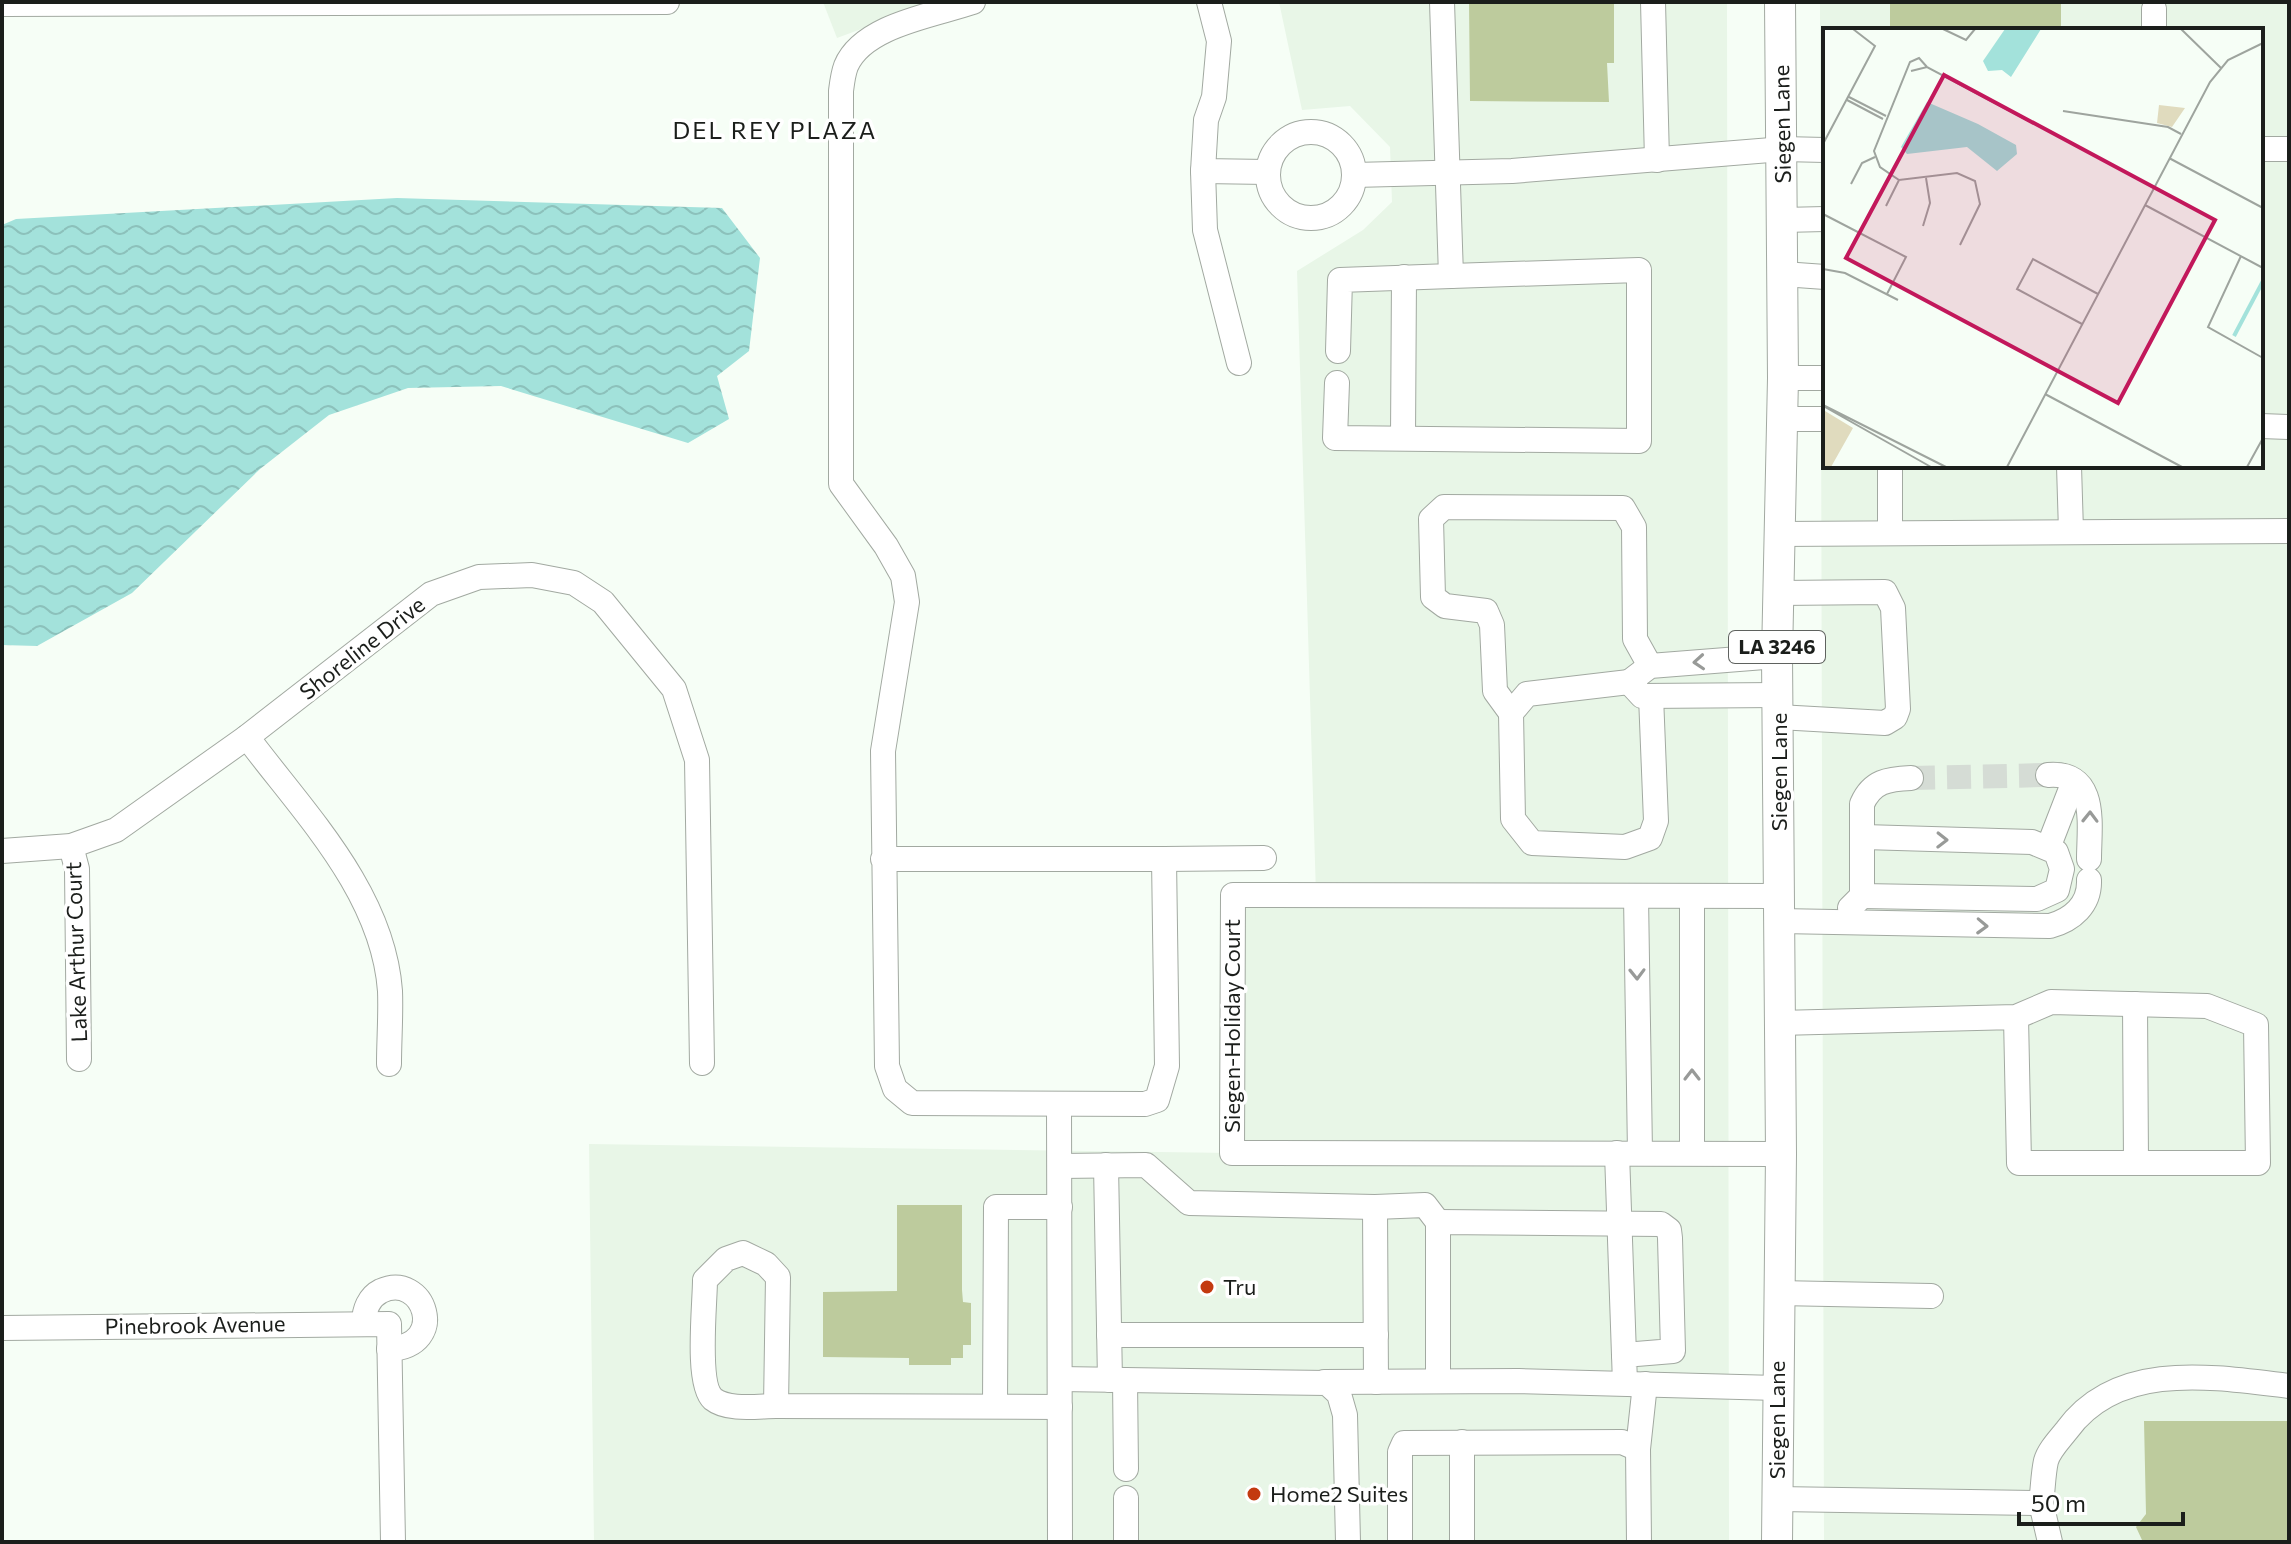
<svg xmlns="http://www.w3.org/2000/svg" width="2291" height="1544" font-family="Commissioner,sans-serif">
<defs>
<pattern id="water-waves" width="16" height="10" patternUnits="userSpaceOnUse" patternTransform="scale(2)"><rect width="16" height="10" fill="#a3e2db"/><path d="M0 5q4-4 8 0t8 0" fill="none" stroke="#8cc1bb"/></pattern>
</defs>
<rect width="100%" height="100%" fill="#f6fef6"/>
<g fill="#e8f6e7" fill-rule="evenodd">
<path d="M823,2h111l-97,36z"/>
<path d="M1279,2h448l2,1540h-1135l-5,-398 642,9 2,-258h83l-19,-624 66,-41 29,-28 -2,-55 -40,-41 -48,4z"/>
<path d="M1820,2h469v1540h-465zM1825,30h436v436h-436z"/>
</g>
<path fill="url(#water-waves)" d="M397,198l325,10 38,50 -11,93 -32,25 12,43 -41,24 -187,-57 -93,2 -79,27 -69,54 -128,124 -95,53 -35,-1v-420l14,-6z"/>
<g fill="#bdcb9d">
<path d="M1469,2h145v61h-7l2,39 -139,-1z"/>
<rect x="1890" y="3" width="171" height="27"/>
<path d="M897,1205h65v85l1,12 8,1v42h-8v13h-12v7h-42v-7l-86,-1v-65l74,-1z"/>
<path d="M2144,1421h145v121l-147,-2 -6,-13 10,-13z"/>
</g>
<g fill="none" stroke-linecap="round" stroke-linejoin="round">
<path stroke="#d5dcd5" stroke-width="24" stroke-dasharray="24 12" stroke-linecap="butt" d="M1911,778l137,-3"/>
<defs>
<g id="minor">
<path d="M1209,2l10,39 -5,56 -8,23 -3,51 64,1"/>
<path d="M1653,2l4,158"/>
<path d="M2,4l665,-2"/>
<path d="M2154,9v21"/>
<circle cx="1311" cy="175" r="43"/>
<path d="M2261,149h28"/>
<path d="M1203,171l2,59 34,133"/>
<path d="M1354,175l158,-4 271,-22 42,1"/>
<path d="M1783,220l42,-1"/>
<path d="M1783,274l42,3"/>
<path d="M1338,351l2,-71 111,-4 -9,-274"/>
<path d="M1783,378h42"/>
<path d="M1337,383l-2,55 304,3v-171l-188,6"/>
<path d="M1783,419h42"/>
<path d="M2261,426l28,1"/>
<path d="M1403,437l1,-160"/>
<path d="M2069,466l2,65"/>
<path d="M1890,532v-66"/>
<path d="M1778,534l511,-3"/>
<path d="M1778,593l107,-1 8,16 5,101 -3,8 -10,6 -107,-6"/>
<path d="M1777,656l-127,10 -21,16 13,14 136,-1"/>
<path d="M1629,682l-102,12 -16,19 2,106 19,24 93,4 25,-9 6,-17 -5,-125"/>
<path d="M1511,713l-16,-22 -3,-66 -6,-14 -41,-5 -12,-9 -2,-78 13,-12 179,1 11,19 1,112 15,27"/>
<path d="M247,737c56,75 136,155 143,254 1,24 -1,49 -1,73"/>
<path d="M2048,775c51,-4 41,51 41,84"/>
<path d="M71,846l6,23 2,190"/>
<path d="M2048,848l26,-67"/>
<path d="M2,851l69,-5 45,-16 131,-93 184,-143 48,-17 53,-2 42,8 29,19 71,87 23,71 5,303"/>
<path d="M883,859h281l3,207 -10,34 -12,4 -233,-1 -17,-14 -8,-23 -4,-315 24,-149 -4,-26 -17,-30 -45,-62v-393c1,-8 2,-17 5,-25 17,-41 89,-51 127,-64"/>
<path d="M1164,859l100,-1"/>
<path d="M1636,896l4,257"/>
<path d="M1692,896v257"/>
<path d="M1780,896l-547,-1 -1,258 549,1"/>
<path d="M1862,896l175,3 20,-9 5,-21 -6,-17 -24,-10 -168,-5"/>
<path d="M1850,908l12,-12v-92c10,-23 26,-25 49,-26"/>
<path d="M1780,921l270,5c22,-6 40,-21 39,-46"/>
<path d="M2135,1004l1,159"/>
<path d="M1779,1023l237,-6 35,-15 156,4 49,19 2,138h-239l-3,-146"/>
<path d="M1059,1104l1,438"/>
<path d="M1617,1153l7,202"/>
<path d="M1106,1165l4,215"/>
<path d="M1060,1166l86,-1 43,38 186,4 1,175"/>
<path d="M1375,1207l50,-2 13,17"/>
<path d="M1777,1293l154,3"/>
<path d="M364,1323c0,-13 5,-26 17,-32 43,-20 69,55 8,58"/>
<path d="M2,1328l387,-4 4,218"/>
<path d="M1109,1335h267"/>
<path d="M1060,1379l267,4 12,11 6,21 3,127"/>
<path d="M1125,1380l1,89"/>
<path d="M1438,1381v-159l223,2 8,6 1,8 3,113 -49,4 1,28"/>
<path d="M1324,1382l195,-1 258,7"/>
<path d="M776,1406l2,-129 -12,-13 -23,-11 -17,6 -21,21c0,24 -9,104 8,119 15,12 46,7 63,7l284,1"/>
<path d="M995,1406l1,-199h64"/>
<path d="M1462,1442v100"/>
<path d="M1638,1449l7,-65"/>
<path d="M1126,1498v44"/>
<path d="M1777,1499l264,4c2,-13 2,-29 5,-42 3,-11 14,-22 21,-31 51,-70 146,-53 222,-44"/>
<path d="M2041,1503l9,39"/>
<path d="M1400,1542v-90l4,-9 218,-1 16,7 1,93"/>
</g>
<path id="major" d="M1777,1542l4,-388 -4,-498 6,-278 -3,-376"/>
</defs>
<use href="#minor" stroke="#a2a9a1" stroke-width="26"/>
<use href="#major" stroke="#a2a9a1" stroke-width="32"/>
<use href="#minor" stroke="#fff" stroke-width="24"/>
<use href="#major" stroke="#fff" stroke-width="30"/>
</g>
<defs><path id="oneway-chevron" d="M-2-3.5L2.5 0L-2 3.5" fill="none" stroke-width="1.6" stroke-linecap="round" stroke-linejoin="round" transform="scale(2)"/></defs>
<g stroke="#989a98">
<use href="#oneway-chevron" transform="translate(1699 662) rotate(176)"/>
<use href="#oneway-chevron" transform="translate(2090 817) rotate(-89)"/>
<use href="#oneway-chevron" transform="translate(1942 840) rotate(1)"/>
<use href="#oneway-chevron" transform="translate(1982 926) rotate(2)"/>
<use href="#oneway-chevron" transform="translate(1637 974) rotate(89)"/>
<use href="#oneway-chevron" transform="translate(1692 1075) rotate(-90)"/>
</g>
<g fill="#c33a10" stroke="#fff" stroke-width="3">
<circle cx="1207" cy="1287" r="8"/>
<circle cx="1254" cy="1494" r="8"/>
</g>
<g text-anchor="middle" stroke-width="7" stroke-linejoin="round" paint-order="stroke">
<rect fill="#fff" stroke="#5f625f" stroke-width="2" x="1729" y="631" width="96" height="32" rx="6"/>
<g font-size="20" font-weight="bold" fill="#1b1e1b">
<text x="1777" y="654">LA 3246</text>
</g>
<g font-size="22" fill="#1b1e1b" stroke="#fff">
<text transform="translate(1782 124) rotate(-91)" y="8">Siegen Lane</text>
<text transform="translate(362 648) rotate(-38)" y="8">Shoreline Drive</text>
<text transform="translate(1779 772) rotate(-90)" y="8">Siegen Lane</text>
<text transform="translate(76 952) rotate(-92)" y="8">Lake Arthur Court</text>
<text transform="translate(1232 1026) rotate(-90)" y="8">Siegen-Holiday Court</text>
<text transform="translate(195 1325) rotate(-1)" y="8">Pinebrook Avenue</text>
<text transform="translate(1777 1420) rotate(-90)" y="8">Siegen Lane</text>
</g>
<g font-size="22" fill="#1b1e1b" stroke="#fff" text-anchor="start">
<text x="1223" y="1295">Tru</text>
<text x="1270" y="1502">Home2 Suites</text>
</g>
<g font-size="24" letter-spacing="2" fill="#1b1e1b" stroke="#fff">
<text x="775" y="139">DEL REY PLAZA</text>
</g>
</g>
<g transform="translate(1823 28)">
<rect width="440" height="440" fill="#f6fef6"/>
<path d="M336,77l26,3 -13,19 -15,-4zM2,383l28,17 -22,39h-8z" fill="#e0dbbe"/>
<path d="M182,1h36l-30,48 -9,-7 -14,1 -5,-10zM104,74l51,22 38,21 1,9 -20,17 -30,-24 -60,7 -6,-7z" fill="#a3e2db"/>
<path fill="none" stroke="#a3e2db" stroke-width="4" d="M411,308l29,-55"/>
<path fill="none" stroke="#9ea49e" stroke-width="2" d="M120,1l23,11 9,-11M358,1l40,39M104,39l-8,-9 -9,4 -36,89 6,16 19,13 58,-7 18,8 5,23 -20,41M88,43l16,-4 102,54M26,69l37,19M24,72l36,19M240,83l105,16 13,7M0,116l52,-98 -22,-17M346,130l94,50M28,156l11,-21 13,-6M322,177l118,63M63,178l13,-26M0,186l83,43 -19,37M100,198l7,-23 -4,-25M418,228l-33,71 55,31M0,241l22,4 53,27M259,296l-65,-35 16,-30 65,35M222,366l137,73M0,377l123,62M2,379l106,60M184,439l203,-385 18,-22 35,-17M424,439l16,-29"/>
<path fill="#c2185b" fill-opacity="0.15" stroke="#c2185b" stroke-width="4" d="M121,47l271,145 -97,183 -272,-145z"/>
<rect width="440" height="440" fill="none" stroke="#1b1e1b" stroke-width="4"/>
</g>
<rect width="2291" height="1544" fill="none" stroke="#1b1e1b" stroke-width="8"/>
<path d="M2019 1512v12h164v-12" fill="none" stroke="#1b1e1b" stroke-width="4"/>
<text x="2031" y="1512" font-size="24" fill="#1b1e1b" stroke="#ffffff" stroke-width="6" paint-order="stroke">50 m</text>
</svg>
